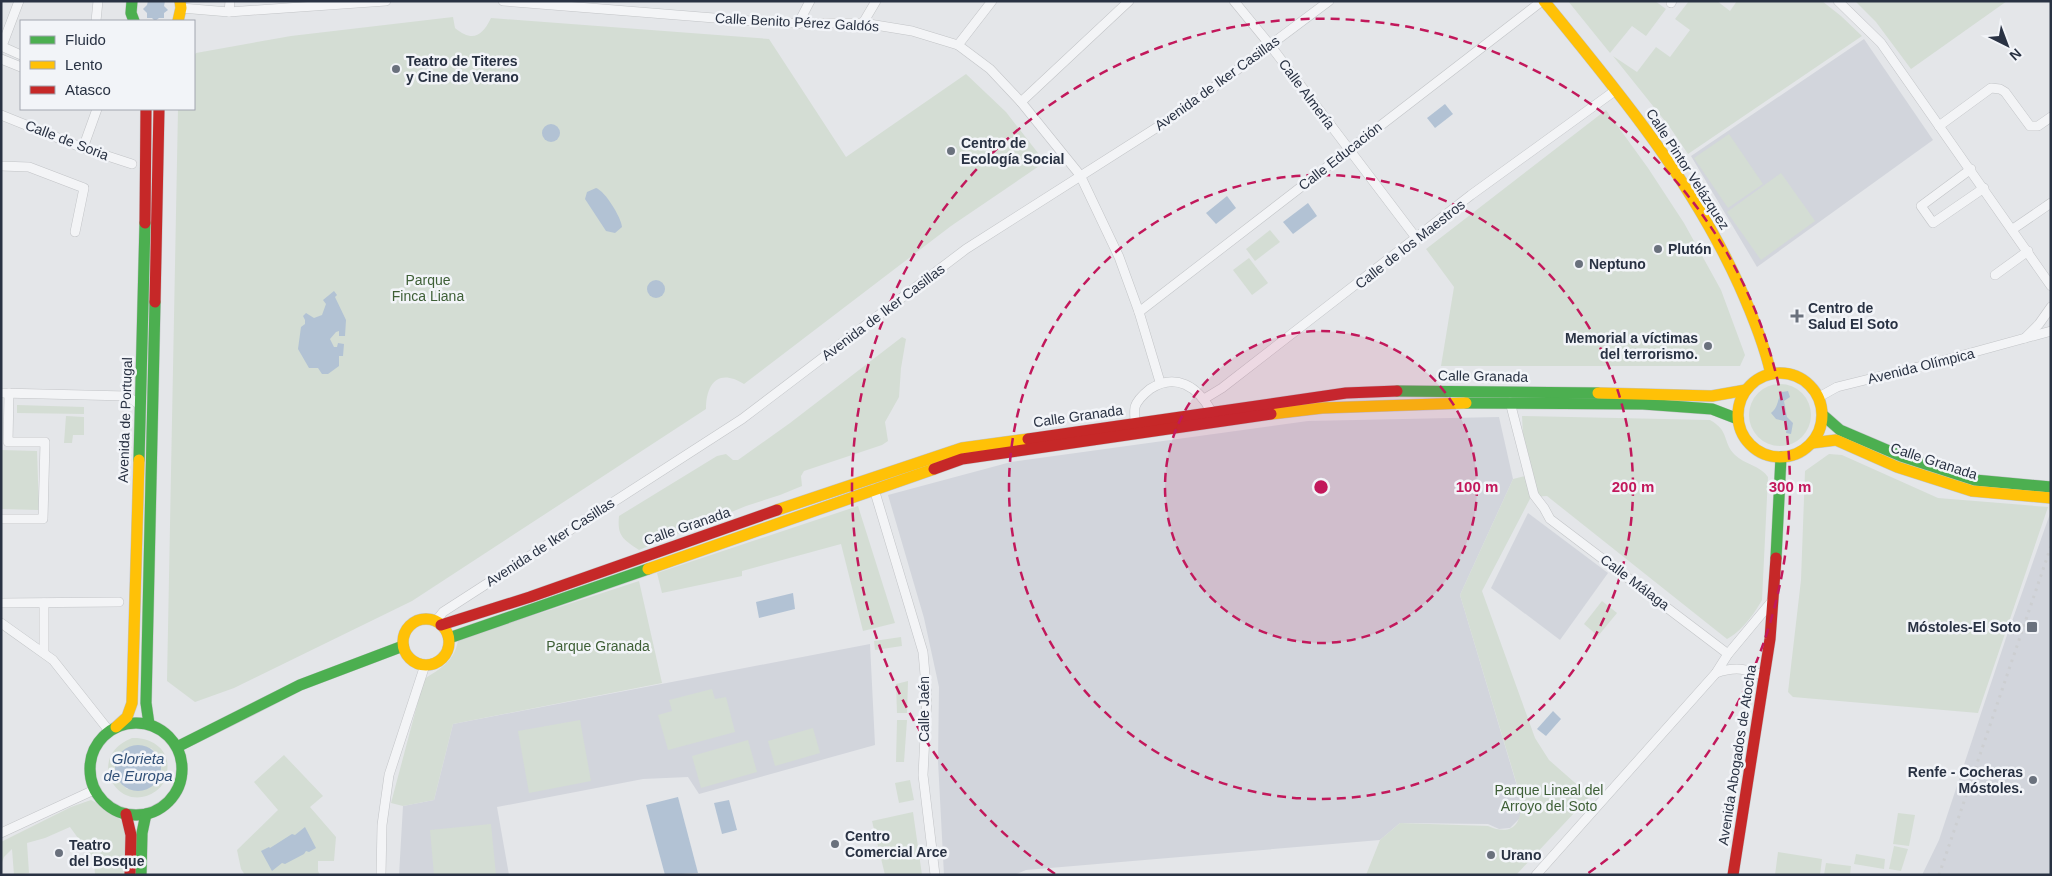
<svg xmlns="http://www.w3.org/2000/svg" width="2052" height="876" font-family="Helvetica,sans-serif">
<rect width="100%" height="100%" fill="#e4e6e9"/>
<g fill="#d2d5dc">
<path d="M1864,39l69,101 -176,127 -66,-111z"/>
<path d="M1499,417l14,62 -53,116 60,201 2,13 -2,9 -10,10 -11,1 -11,-5 -88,-1 -20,17 -354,30 -12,5h-70l-6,-114 1,-74 -15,-69 -36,-123 123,-33 297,-41z"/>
<path d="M2051,511v364h-129l17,-35 67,-202z"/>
<path d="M1528,513l80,60 -48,67 -69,-52z"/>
<path d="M870,644l5,101 -176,49 -11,-17 -45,2 -146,28 12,68h-110l4,-69 31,-6 19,-76z"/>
</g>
<g fill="#d4ddd4" fill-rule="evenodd">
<path d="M1568,1h87l11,8 -20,27 -14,-10 -22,27z"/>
<path d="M1689,1h28l13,10 7,-10h85l19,15 21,20 -174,118 -19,-28 -56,-70 24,16 19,-25 14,10 20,-27 -15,-11z"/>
<path d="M1855,1h152l-96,68 -35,-47z"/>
<path d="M453,17l2,11c17,14 27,9 36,-10l278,21 77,118 120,-83 40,38 39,50 -94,64 -207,158c-25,-16 -38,-1 -38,25l-294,192 -178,87 -39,14 -28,-21 11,-572h16v-53l2,-3 95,-17z"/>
<path d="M1606,110l42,58 36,55 37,67 24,65 -5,11h-299l13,-79 -28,-38z"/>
<path d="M1729,134l34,50 -35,24 -34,-50z"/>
<path d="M1781,173l34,48 -54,39 -34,-48z"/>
<path d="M1270,230l10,12 -25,19 -9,-12z"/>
<path d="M1249,258l19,25 -16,12 -19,-25z"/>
<path d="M902,337l4,2 -5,29 -2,29 -14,25 3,19 -6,4 -78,26 -3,5 1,10 -22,9 -34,11 -107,44c-16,-11 -22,-14 -20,-34l98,-60 9,-2 7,6h5l52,-37z"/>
<circle cx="1780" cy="415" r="31"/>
<path d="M17,405l67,2v7l-67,-1z"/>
<path d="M66,416l18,1v18h-11l-1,8h-8z"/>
<path d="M1522,416l188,4c20,11 12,22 25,35 9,9 26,11 33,22l-6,123c-7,13 -21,32 -35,39l-180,-143 -16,1 -49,94 53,147 14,22 41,36 -74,79h-150l14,-35 20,-17 88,3c27,12 36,-6 32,-31l-60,-200 53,-116 12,-3z"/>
<path d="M1,450l36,1 2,59 -38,-1z"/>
<path d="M1829,454l13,1 96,43 110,9 -70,206 -185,-16 -5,-5 13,-112 4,-109z"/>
<path d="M858,506l37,117 -32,8 -22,-87 -99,27v5l-80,17 -5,-20z"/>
<path d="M639,581l23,102 -209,41 -19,76 -31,6 -12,-3 33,-124c16,-10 31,-18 34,-39z"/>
<path d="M1602,601l15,12 -19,23 -14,-12z"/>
<path d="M901,637l1,9 -27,4 -1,-9z"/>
<path d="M908,681l-1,32h-10l-1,-29z"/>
<path d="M712,689l3,10 11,-2 9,35 -67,18 -10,-35 14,-4 -3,-11z"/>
<path d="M580,720l11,61 -62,12 -11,-62z"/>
<path d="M897,720h10l-3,42h-8z"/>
<path d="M813,728l7,25 -45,13 -7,-25z"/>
<path d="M132,738c20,-1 39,12 35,34 -1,8 -5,15 -11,19 -37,26 -73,-34 -24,-53zM151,748c9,9 12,17 9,29l-33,12 -11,-11z"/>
<path d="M748,740l9,32 -56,16 -9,-32z"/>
<path d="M284,755l39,41 -13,11 26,30 -2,24h-16v10l2,4h-75l-4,-6 -4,-19 41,-40 -24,-28z"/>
<path d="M910,780l4,20 -15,3 -4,-20z"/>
<path d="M91,800c10,5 30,17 35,27l-2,48h-29l-1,-15 -24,-33 -25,11 -18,5 2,30 -15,2 -2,-26 -8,8 -3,8v-23l70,-35z"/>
<path d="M913,812l9,63h-37l-13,-54z"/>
<path d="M1898,813l17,2 -6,31 -16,-2z"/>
<path d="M491,824l5,51h-62l-4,-45z"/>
<path d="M1894,846l14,3 -7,22 -12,-2z"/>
<path d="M1778,852l44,7 -2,16h-45z"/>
<path d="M1856,854l29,5 -1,10 -30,-5z"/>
<path d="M1826,863l25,3 -1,9h-26z"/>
</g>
<g fill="#b2c2d4">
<path d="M148,1h17l-1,5 4,4 -4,3v5h-5l-4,3 -3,-3h-5v-5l-4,-4 4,-4z"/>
<path d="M1445,104l8,10 -18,14 -8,-10z"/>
<circle cx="551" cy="133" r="9"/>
<path d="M596,188c9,3 25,29 26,39l-7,6 -9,-2 -21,-32 2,-7z"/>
<path d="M1227,196l9,12 -20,16 -10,-11z"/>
<path d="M1308,203l9,13 -24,18 -10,-12z"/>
<circle cx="656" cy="289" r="9"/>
<path d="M334,291l3,4 -2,2 11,23 -1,16h-6v-5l-3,1 -6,7 4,8h3l1,-4 6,1 -1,12h-4v10l-11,8h-6l-4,-6h-9l-11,-19 3,-22 4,-3v-4l-2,-4 3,-3 8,5 8,-3 4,-11 -3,-4z"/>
<path d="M1788,391l2,6 -6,4 3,16 6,6 -2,11 -5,-1 1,-7 -3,-5 -8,-2 -5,-6c8,-6 6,-14 11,-21z"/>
<path d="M793,593l2,16 -36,9 -3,-16z"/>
<path d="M1553,711l8,8 -15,17 -9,-7z"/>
<circle cx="138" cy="768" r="23"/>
<path d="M678,797l20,76 -33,2 -19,-70z"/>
<path d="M729,800l8,30 -15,4 -8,-31z"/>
<path d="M305,827l11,21 -7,4 -3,-1 -2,3 -19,10 -3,-1 -10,8 -11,-20 8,-4 1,1 22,-14 3,1z"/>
</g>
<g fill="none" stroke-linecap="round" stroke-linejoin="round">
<defs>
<g id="street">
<path d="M503,1l274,22h86l49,8 46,14 32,24 31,33 59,73 39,82 20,55 21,70"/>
<path d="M1234,1l36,44 147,194"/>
<path d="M1838,1l43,42 170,243"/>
<path d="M1671,3l1,-2"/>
<path d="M181,8l48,4 157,-11"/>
<path d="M229,12l1,-11"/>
<path d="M96,21l2,-20"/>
<path d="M863,23l13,-22"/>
<path d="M798,24l12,-23"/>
<path d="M958,45l34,-44"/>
<path d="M1,46l20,9"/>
<path d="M2,46l17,-45"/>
<path d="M1,59l20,8"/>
<path d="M1021,102l108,-101"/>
<path d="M1,115l82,33 49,16"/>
<path d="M1939,126l52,-38 9,1 5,3 25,34h8l13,-9"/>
<path d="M83,148l14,-39"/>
<path d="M1,166l28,1 55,21 -9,44"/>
<path d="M1971,169l-50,37 12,17 51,-35"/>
<path d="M2013,229l38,-26"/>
<path d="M1995,275l33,-24"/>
<path d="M1139,312l403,-311"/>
<path d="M2025,338l14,-14 12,-17"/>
<path d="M1,393l126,3 13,9"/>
<path d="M1819,397l18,-10 101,-25 113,-31"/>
<path d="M1204,399l18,-11 249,-193 145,-105"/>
<path d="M1510,402l24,93 10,13 6,11 178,135"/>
<path d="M1136,427c-1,-6 -2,-14 -1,-20 2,-7 10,-14 15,-18 26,-17 48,-2 61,22"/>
<path d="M874,489l49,163 4,45 -4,78 12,100"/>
<path d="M1,519h42l2,-77h-37l1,-49"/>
<path d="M1,603l118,-1"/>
<path d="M436,621l7,-9 299,-193 224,-170 212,-135 151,-113"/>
<path d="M1,623l52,37 57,72"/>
<path d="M44,653v-50"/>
<path d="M1716,673c20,-7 30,-4 49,3"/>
<path d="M1,833l93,-43"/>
<path d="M381,875l1,-50 7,-50 36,-110"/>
<path d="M1536,875l180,-202 12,-19 45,-54"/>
</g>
<g id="fast">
<path d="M132,1l-1,12 3,8"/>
<path d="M1397,391l201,2"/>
<path d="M1466,403l177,1 69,5 26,10"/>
<path d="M1823,415l17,15 61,26 74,24 76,7"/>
<path d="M139,460l6,-237"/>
<path d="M1776,558l5,-101"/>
<path d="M449,638l199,-69"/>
<circle cx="136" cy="769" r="46"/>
<path d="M149,724l-3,-21 9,-401"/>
<path d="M177,747l123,-62 103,-39"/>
<path d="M141,875l1,-42 4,-19"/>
</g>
<g id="slow">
<path d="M1544,1c73,89 147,178 195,284 13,29 25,58 32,89"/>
<path d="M178,21l3,-13 -1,-7"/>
<circle cx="1780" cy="415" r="42"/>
<path d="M1598,393l114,3 34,-6"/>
<path d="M1271,414l51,-6 144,-5"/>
<path d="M1812,443l24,-3 61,27 75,24 79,7"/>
<path d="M777,510l185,-62 66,-9"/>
<path d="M648,569l286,-100"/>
<circle cx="426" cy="642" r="23"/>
<path d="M116,727l11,-10 5,-14 7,-243"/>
</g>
<g id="jam">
<path d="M145,223l1,-114"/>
<path d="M155,302l4,-193"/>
<path d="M1028,439l318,-46 51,-2"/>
<path d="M934,469l28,-10 309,-45"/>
<path d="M441,625l89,-28 247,-87"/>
<path d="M126,814l5,21 -1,40"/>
<path d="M1733,875l37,-236 6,-81"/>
</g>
</defs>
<use href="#street" stroke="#c2c4c7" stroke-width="10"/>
<use href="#fast" stroke="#c2c4c7" stroke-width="12"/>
<use href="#slow" stroke="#c2c4c7" stroke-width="12"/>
<use href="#jam" stroke="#c2c4c7" stroke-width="12"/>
<use href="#street" stroke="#f3f4f6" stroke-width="9"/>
<use href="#fast" stroke="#4caf50" stroke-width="11"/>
<use href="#slow" stroke="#ffc107" stroke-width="11"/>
<use href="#jam" stroke="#c62828" stroke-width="11"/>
<path stroke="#ccced1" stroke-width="3" stroke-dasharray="2.5 5" stroke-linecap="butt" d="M1939,875l112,-329"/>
</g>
<circle cx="1321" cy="487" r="156" fill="#c2185b" fill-opacity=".12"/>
<g fill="none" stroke="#c2185b" stroke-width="2.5" stroke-dasharray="9 6">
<circle cx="1321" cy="487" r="156"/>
<circle cx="1321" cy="487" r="312"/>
<path d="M1055 874A469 469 0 1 1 1587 874"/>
</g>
<g fill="#6a717d" stroke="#f2f4f8" stroke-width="2">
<circle cx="396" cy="69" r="5"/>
<circle cx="951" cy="151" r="5"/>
<circle cx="1658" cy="249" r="5"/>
<circle cx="1579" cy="264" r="5"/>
<path d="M1794.5 308.5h5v5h5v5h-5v5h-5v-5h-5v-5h5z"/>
<circle cx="1708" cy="346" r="5"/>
<rect x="2026" y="621" width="12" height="12" rx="2.5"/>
<circle cx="2033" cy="780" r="5"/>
<circle cx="835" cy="844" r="5"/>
<circle cx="59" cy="853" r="5"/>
<circle cx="1491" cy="855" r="5"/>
</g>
<g text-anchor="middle" stroke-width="5" stroke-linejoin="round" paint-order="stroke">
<g font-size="14" fill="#293243" stroke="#f2f4f8">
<text transform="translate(797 22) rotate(3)" y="5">Calle Benito Pérez Galdós</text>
<text transform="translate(1217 83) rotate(-36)" y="5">Avenida de Iker Casillas</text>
<text transform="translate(1307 94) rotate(53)" y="5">Calle Almería</text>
<text transform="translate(67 140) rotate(21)" y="5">Calle de Soria</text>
<text transform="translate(1340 156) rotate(-38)" y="5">Calle Educación</text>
<text transform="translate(1688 169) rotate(57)" y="5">Calle Pintor Velázquez</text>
<text transform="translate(1410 244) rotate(-38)" y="5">Calle de los Maestros</text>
<text transform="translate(883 312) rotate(-37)" y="5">Avenida de Iker Casillas</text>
<text transform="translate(1921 366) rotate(-14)" y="5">Avenida Olímpica</text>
<text transform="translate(1483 376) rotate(1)" y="5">Calle Granada</text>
<text transform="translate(1078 416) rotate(-8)" y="5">Calle Granada</text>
<text transform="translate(125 420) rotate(-88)" y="5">Avenida de Portugal</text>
<text transform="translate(1934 461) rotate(18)" y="5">Calle Granada</text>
<text transform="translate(687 526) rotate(-19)" y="5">Calle Granada</text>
<text transform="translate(550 542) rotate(-33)" y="5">Avenida de Iker Casillas</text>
<text transform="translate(1635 582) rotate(37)" y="5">Calle Málaga</text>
<text transform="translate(924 709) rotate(-90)" y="5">Calle Jaén</text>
<text transform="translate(1737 755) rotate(-81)" y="5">Avenida Abogados de Atocha</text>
</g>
<g font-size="14" font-weight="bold" fill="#293243" stroke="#f2f4f8" text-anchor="start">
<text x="406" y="66">Teatro de Titeres<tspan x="406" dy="16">y Cine de Verano</tspan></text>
<text x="961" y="148">Centro de<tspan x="961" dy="16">Ecología Social</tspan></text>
<text x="1668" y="254">Plutón</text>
<text x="1589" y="269">Neptuno</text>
<text x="1808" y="313">Centro de<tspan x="1808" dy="16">Salud El Soto</tspan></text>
<text x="1698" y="343" text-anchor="end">Memorial a víctimas<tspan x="1698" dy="16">del terrorismo.</tspan></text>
<text x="2021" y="632" text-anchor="end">Móstoles-El Soto</text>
<text x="2023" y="777" text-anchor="end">Renfe - Cocheras<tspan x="2023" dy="16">Móstoles.</tspan></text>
<text x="845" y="841">Centro<tspan x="845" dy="16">Comercial Arce</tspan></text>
<text x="69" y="850">Teatro<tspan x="69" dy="16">del Bosque</tspan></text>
<text x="1501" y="860">Urano</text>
</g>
<g font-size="14" fill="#3e5f36" stroke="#f2f4f8">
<text x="428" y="285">Parque<tspan x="428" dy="16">Finca Liana</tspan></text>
<text x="598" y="651">Parque Granada</text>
<text x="1549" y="795">Parque Lineal del<tspan x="1549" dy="16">Arroyo del Soto</tspan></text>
</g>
<g font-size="15" font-style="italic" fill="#325178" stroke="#f2f4f8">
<text x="138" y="764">Glorieta<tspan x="138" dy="17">de Europa</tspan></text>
</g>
</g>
<circle cx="1321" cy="487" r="8" fill="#c2185b" stroke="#f2f4f8" stroke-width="2.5"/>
<g font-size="15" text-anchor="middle" font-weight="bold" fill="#c2185b" stroke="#f2f4f8" stroke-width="5" stroke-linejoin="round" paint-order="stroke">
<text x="1477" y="492">100 m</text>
<text x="1633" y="492">200 m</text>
<text x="1790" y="492">300 m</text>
</g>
<rect width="2052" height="876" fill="none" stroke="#293243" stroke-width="5"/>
<rect x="20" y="20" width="175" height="90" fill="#f2f4f8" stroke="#a2a6b0"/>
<rect x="30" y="36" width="25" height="8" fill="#4caf50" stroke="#a2a6b0"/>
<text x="65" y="45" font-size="15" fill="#293243">Fluido</text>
<rect x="30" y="61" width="25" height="8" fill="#ffc107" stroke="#a2a6b0"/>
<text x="65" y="70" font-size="15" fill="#293243">Lento</text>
<rect x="30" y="86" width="25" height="8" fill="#c62828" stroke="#a2a6b0"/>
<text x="65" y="95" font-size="15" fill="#293243">Atasco</text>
<g transform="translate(2007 45) rotate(138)" stroke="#f2f4f8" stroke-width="4" paint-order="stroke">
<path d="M0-4L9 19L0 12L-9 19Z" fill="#293243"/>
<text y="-8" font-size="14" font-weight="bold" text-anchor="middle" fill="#293243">N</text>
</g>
</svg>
